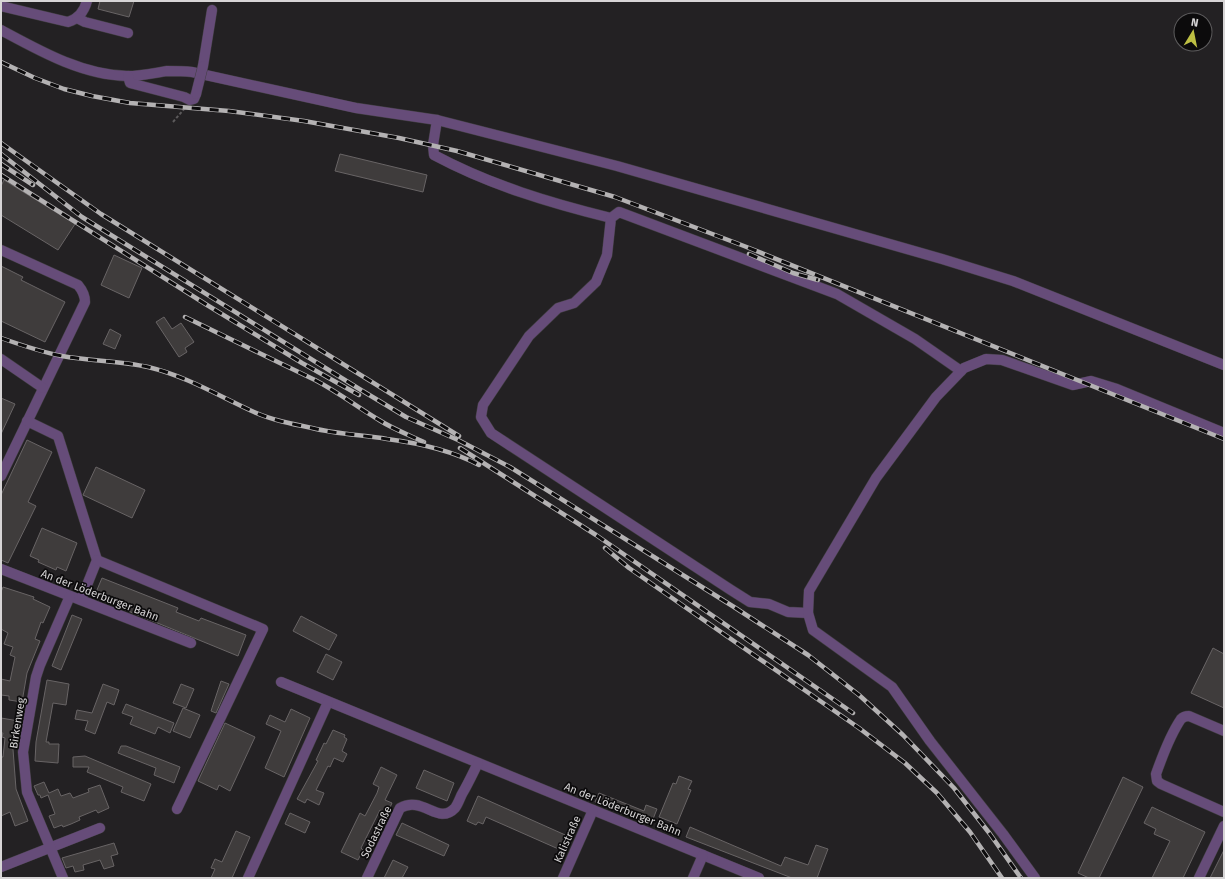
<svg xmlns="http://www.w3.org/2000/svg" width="1225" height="879" font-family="'Fira Sans',sans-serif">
<rect width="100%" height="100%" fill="#232123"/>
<g fill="#3f3c3c" stroke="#686465">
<path d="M100,1h34l-5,16 -31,-8z"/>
<path d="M340,154l87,21 -4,17 -88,-21z"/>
<path d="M4,180l71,44 -17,26 -57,-35v-29z"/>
<path d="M114,255l28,13 -13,30 -28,-13z"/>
<path d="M1,266l22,11 -2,3 44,22 -20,40 -44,-21z"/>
<path d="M164,317l8,12 9,-6 13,19 -9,6 2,4 -8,5 -23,-35z"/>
<path d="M110,329l11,6 -6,14 -12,-5z"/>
<path d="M1,398l14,6 -14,30z"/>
<path d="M27,440l25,12 -24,50 8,4 -28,57 -7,-3v-65z"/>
<path d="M96,467l49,23 -13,28 -49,-23z"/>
<path d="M42,528l35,15 -11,28 -9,-4 -1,3 -18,-8 1,-2 -9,-4z"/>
<path d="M102,578l76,30 -2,4 23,9 2,-3 45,17 -8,21 -144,-59z"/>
<path d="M3,587l31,10 -1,2 17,8 -7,16 -2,-1 -6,17 5,2 -13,32 -5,29 -13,-2v-4l-8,-1v-16l9,2 5,-24 -5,-2 3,-8 -9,-3 4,-11 -7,-4v-37z"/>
<path d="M72,615l10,4 -21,51 -9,-4z"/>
<path d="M301,616l36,19 -8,15 -36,-19z"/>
<path d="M1213,648l11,6v54l-33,-15z"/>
<path d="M326,654l16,8 -9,18 -16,-8z"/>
<path d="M47,680l22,4 -3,21 -13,-2 -7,39h3v2h10l-1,19 -23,-2 1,-19z"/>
<path d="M221,681l8,3 -13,29 -5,-2z"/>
<path d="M103,684l16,6 -5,15 -7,-3 -12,32 -10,-4 3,-9 -13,-2 2,-9 15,3z"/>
<path d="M181,684l13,5 -8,19 -13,-5z"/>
<path d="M126,704l48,19 -4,10 -12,-6 -3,7 -25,-10 3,-7 -11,-4z"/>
<path d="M183,708l17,7 -10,23 -17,-7z"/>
<path d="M291,709l19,9 -26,59 -19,-9 16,-37 -15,-7 4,-9 15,7z"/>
<path d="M1,718l18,3 -4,21 -3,-6 4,53 12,32 -13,5 -5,-14 -9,4v-59h2l2,-19 -3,-1 1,-4h-2z"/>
<path d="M225,723l30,14 -25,54 -11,-6 -2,5 -19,-9z"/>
<path d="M333,730l12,5 -1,2 3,2 -5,12 5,3 -4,8 -9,-4 -4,9 -2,-1 -12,24 8,3 -5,12 -12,-6 -2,4 -8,-4 21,-38 -2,-1 8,-17 2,1z"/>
<path d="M121,746h5l54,21 -6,16 -20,-8 2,-7 -38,-15z"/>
<path d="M85,756l66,28 -7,17 -23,-9 2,-5 -36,-15 2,-5h-16v-10z"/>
<path d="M381,767l16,8 -12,25 7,3 -5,11 -7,-4 -19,38 2,2 -5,10 -17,-8 19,-39 5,3 12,-23 2,-6 -6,-3z"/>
<path d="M424,770l30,13 -7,18 -31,-13z"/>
<path d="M679,776l13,5 -4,8 3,1 -14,34 -18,-7 14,-34 3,1z"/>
<path d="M1123,777l20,10 -44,91h-10l-11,-5z"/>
<path d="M44,782l5,11 9,-4 3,7 9,-3 3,5 16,-6 -1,-3 12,-4 9,23 -11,5 -2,-3 -17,7 1,3 -9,4 -8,3 -1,-2 -8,3 -5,-12 6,-2 -7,-19 -7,3 -1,-3h-2l-4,-9z"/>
<path d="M599,793l45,18 2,-6 11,4 -6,15 -56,-22z"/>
<path d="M478,796l94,42 -6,13 -2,-2 -1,2 -77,-34 -3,7 -5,-2 -2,3 -9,-4z"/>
<path d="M1152,807l53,25 -22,46h-31l18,-37 -16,-7 2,-5 -12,-6z"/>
<path d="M290,813l20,9 -5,11 -20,-9z"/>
<path d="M402,823l47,22 -5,11 -48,-21z"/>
<path d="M690,827l91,39 4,-9 23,8 8,-20 12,4 -11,29h-25l-106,-41z"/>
<path d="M236,831l14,6 -18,41h-21l4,-9 -4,-1 4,-9 7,3z"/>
<path d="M114,843l4,11 -7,2 3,10 -10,3 -4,-9 -17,5 1,5 -9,2 -2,-6 -7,2 -4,-10z"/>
<path d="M1224,850v28h-14z"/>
<path d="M393,860l15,7 -6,11h-18z"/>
</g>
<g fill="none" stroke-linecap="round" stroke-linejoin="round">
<defs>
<g id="minor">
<path d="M1,6l67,16c10,-3 16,-10 19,-21"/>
<path d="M77,18l8,4 43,11"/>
<path d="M1,30c39,21 81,45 126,46 14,0 27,-3 40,-5 8,0 16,0 25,1l164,36 81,12 180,46 325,93 71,22 211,84"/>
<path d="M203,66l9,-56"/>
<path d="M128,76l2,7 54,14 6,3 4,-1 2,-5"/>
<path d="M437,120l-4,25 1,10c56,30 116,48 177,63"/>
<path d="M1,250l77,35c5,6 7,10 7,17l-84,174"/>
<path d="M1,359l42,29"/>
<path d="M27,421l31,15 39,124 -16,40"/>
<path d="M97,560l166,69 -86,180"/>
<path d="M1,569l190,74"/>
<path d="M808,613l-20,-1 -19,-8 -19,-2 -19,-12 -240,-157 -10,-16 2,-12 46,-69 29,-28 16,-5 22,-21 11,-27 4,-37 8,-6 218,82 78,45 46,32"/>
<path d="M281,682l478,196"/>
<path d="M1224,731l-35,-15c-3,0 -5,0 -8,3 -11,16 -19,38 -25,55l1,7 4,3 63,28"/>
<path d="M1,867l99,-39"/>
<path d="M63,878l-36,-86 -4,-40 13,-75 4,-12 30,-69"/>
<path d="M248,878l80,-176"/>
<path d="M367,878l33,-70c23,-13 38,18 55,0 3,-4 5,-10 7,-14 6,-10 11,-21 16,-31"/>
<path d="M563,878l30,-68"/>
<path d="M693,878l10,-23"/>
<path d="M1035,878l-32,-44 -73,-93 -38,-54 -79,-57 -5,-17 1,-22 67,-113 60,-81 28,-29 22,-9 16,1 71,25 18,-4 26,8 107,44"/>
<path d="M1199,878l25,-52"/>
</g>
</defs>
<use href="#minor" stroke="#403e40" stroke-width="11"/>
<path stroke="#5c5a5b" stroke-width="2" stroke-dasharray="3 2" stroke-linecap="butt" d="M173,122l12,-14"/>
<use href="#minor" stroke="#664c79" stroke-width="10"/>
<defs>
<g id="rail">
<path d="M1,62l34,16 29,11 28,7 38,7 99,8 75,10 95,17 58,13 158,46 129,49 480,193"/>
<path d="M1,143l100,71 358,222"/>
<path d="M1,154l81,63 279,173 45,27 52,23 52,27 224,140 74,48 51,40 44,40 51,53 36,46 31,44"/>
<path d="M1,164l32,21"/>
<path d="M1,175l206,130 95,58 57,32"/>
<path d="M749,254l44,19 25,7"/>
<path d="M185,317l130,63c23,12 42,27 64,40 14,9 30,15 45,22"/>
<path d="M1,338c20,7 40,14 61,18 28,5 58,5 86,11 38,9 71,29 106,45 18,8 38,12 58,16 24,6 50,7 75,11 31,4 64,11 92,26"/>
<path d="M460,448l136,87 257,178"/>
<path d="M605,548l24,20 230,160 46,35 32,30 33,39 32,46"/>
</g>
</defs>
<use href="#rail" stroke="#b4b2b3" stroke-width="4.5"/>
<use href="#rail" stroke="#0c0b0c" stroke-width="3" stroke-dasharray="9" stroke-linecap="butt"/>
<defs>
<path id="minor-bridge" d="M196,94l7,-28"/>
</defs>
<use href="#minor-bridge" stroke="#403e40" stroke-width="11" stroke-linecap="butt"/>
<use href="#minor-bridge" stroke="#664c79" stroke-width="10"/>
</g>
<g text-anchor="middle" stroke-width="3.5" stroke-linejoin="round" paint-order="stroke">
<g font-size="11" fill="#d7d5d6" stroke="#0c0b0c">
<text transform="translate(100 595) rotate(21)" y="4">An der Löderburger Bahn</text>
<text transform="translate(17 723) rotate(-81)" y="4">Birkenweg</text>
<text transform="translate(623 809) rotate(22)" y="4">An der Löderburger Bahn</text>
<text transform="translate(376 832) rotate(-64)" y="4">Sodastraße</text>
<text transform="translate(567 839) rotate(-66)" y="4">Kalistraße</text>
</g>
</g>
<rect width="1225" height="879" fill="none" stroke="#d7d5d6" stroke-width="4"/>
<g transform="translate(1193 32) rotate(10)"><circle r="19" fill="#0c0b0c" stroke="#5d5c5d"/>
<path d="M0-3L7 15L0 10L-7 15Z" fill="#bdbf43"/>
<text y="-6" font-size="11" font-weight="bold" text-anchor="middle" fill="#d7d5d6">N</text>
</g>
</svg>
